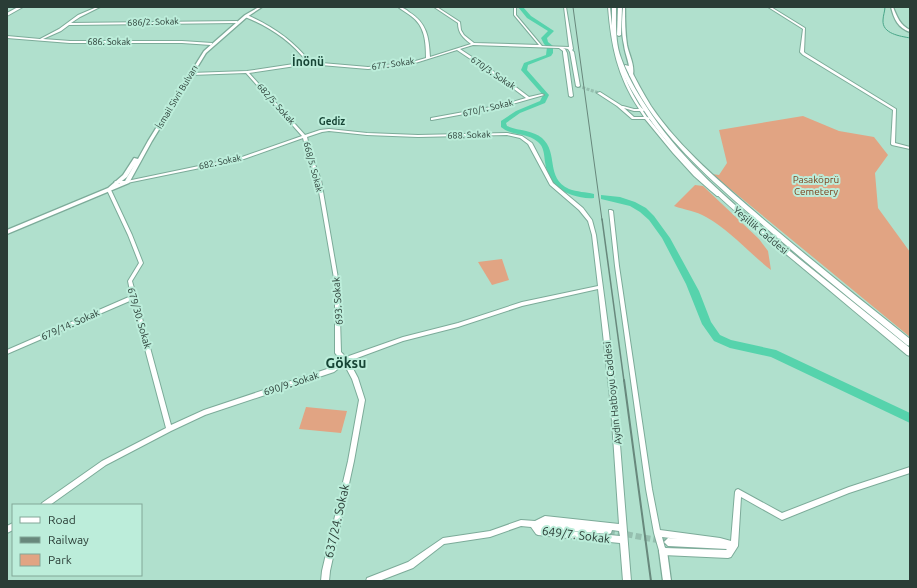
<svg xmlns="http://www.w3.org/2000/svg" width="917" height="588" font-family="Ubuntu,sans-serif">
<rect width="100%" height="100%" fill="#b0e0cd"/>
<g fill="#e1a483">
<path d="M803,116l36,15 35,6 14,18 -13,18 3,35 32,44v85l-198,-163 7,1 8,-12 -8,-33z"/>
<path d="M695,185l8,1 56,53 9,12 3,19c-22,-17 -40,-39 -65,-53 -10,-6 -21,-7 -32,-11z"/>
<path d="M502,259l7,21 -17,5 -14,-23z"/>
<path d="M306,407l41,4 -6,22 -42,-4z"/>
</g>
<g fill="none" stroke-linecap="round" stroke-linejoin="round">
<path stroke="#49a689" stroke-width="1" d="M885,7c0,4 -2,9 -2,13 -1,14 17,16 27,18"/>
<g fill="#56d3ac" fill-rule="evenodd">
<path d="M518,7h5l8,9 23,15 -7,7 1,4 5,4v7l-2,3 -23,9 -1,5 22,25 -4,8 -25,10 -14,10 1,3c12,5 26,4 35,12 17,15 3,40 27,51 8,3 17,3 25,5v4c-7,1 -15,-1 -22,-3 -16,-5 -25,-16 -27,-33 -1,-8 -1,-15 -7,-20 -11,-10 -27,-6 -37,-15v-6l15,-10 24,-10 3,-6 -22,-25 3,-7 22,-8 1,-8 -3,-3 -3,-6 7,-7 -21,-13z"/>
<path d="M601,195l19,2 15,5 11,6 8,8 16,22 29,53 12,31 9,13 11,5 45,10 134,63v10l-139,-66 -41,-9 -16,-7 -12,-17 -16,-40 -24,-46 -13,-18 -9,-8 -10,-6 -29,-7z"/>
</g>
<path stroke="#95bfaf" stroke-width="3" stroke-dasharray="3 1.5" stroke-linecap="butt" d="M578,86l21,7"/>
<path stroke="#95bfaf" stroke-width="6" stroke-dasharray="6 3" stroke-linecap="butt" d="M609,531l59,11"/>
<defs>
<g id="tertiary">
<path d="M97,7h3l-20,10 -9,6 166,-2 1,1 -1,1 -168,2 -8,6 -18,8 27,2h112l30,2v1l-1,1 -29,-2h-112l-63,-5v-2l33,3 19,-10 19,-14z"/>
<path d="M398,7c4,0 8,2 11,5 18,11 20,25 21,45l41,-13c-8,-6 -13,-11 -13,-21l-24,-16h3l23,15 1,8 3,5 10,8 65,2 -25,-30v-8h2v8l26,31 27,1 -5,-40h2l7,42 -1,1 2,2 6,34 -2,1 -2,-1 -6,-34 -2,-3 -5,-1 2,1 2,4 6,43 -2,1 -2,-1 -6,-43v-2l-4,-3 -86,-3 -13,4 48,32 21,16 13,-3 2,1 -42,12 -70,13h-1v-2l71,-13 24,-7 -20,-15 -49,-33 -45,14 -44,5 -59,-5 -60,9 56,62 15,-5 9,-1 38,4 51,2 89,-2 15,3 10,7 21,40 30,25 9,12 4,15 13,98 8,74 14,174h-8l-3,-38 -82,-8 -2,-1 -5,-7 -10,-1 -31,11 -46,7 -31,24 -34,13h-13l1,-3 41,-16 35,-24 47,-7 31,-11 14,1 10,-5 74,8 -8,-117 -13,-118 -76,17 -64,21 -55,14 -54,20 9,17 7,22 -11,61 -24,110 -1,10h-8l1,-10 26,-110 11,-61 -7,-21 -8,-15 -10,8 -129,43 -34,16 -65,34 -56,40h-9l1,-2 60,-42 64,-33 -34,-128 -125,54v-4l124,-54 -3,-15 11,-18 -11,-28 -21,-45 1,-1h1l2,1 21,45 11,28 -11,18 39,144 33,-15 126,-42 11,-8 -6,-7v-69l-18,-104 -10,-26 -4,-16 -59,21 -117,24h-11l-2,-1 2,-1h11l115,-24 60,-21 -56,-63 -55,2 -2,-1 2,-1 56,-2 60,-9c-16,-21 -37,-35 -62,-45v-2h2c25,11 46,25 63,47l58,5 44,-5 14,-4c0,-16 -1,-32 -15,-42 -4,-3 -9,-6 -13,-9zM329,131l38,4 51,2 89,-2 13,3 8,6 22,41 29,25 9,11 4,14 6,51 -76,16 -64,21 -55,14 -57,20 -5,-5 -2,-68 -18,-104 -10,-26 -4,-17 15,-5zM539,528l70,6 2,-1 1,-3 7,1 1,5z"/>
<path d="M608,7h2c3,33 8,59 24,89 3,5 6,12 11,14l-2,1 4,6 4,1 -2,1c21,27 44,54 70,75v2h-2l-6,-5 -17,-15 -21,-23 -28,-34h-13l-15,-13 -20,-13 3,-1 22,14h1l11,3h5c-22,-33 -28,-64 -31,-102zM624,108l10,3h6l4,6h-10z"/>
<path d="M768,7h3l34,21 -1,24 1,1 91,56 -1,34 15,4v2l-18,-4 -1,-1 2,-34 -90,-55 -3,-3 3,-23z"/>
<path d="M609,210h2l2,1 6,55 33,223 8,41 60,8 11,3 4,-49 1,-2 2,-1 44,24 67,-26 61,-20v6l-61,20 -67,27 -41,-23 -3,49 -7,11 -3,1 -65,-3 -3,-1 -6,-21 -8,-44 -31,-223 -6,-55zM662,537l16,2 -10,-1 -4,4 4,4 59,3 -1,1 -61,-2z"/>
<path d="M13,523v7l-6,3v-7z"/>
</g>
<g id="secondary">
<path d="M259,7h3l-15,10 -41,36 -54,88 -23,42 -122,51v-4l101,-42 15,-13 11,-17 4,1 10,-18 56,-90 41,-36zM135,164l-10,17 -7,3 9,-7z"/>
<path d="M623,7h2c0,13 0,25 2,38 2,10 8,20 6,30l-2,1 -2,-1c2,-10 -4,-20 -5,-30 -3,-13 -2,-25 -1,-38z"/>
<path d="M891,7h2c4,10 7,18 17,23v2c-12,-4 -16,-13 -19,-25z"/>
<path d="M663,547l3,1 1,3 4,30h-8l-4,-30 1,-3z"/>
</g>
<g id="trunk">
<path d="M612,7h4c0,17 -1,35 5,51 6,17 15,33 25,48 40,62 99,108 156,155 36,29 72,58 108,87v8l-3,-1c-36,-30 -72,-60 -109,-91 -57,-47 -116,-94 -157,-158 -9,-15 -19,-31 -24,-48 -6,-16 -5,-34 -5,-51z"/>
<path d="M618,7h4l-1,28 -2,1 -2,-1z"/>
<path d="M625,65l4,1c7,14 14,27 22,40 29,43 72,78 111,112 48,41 98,81 148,121v7l-3,-1c-50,-41 -100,-81 -149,-124 -39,-34 -80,-69 -110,-113 -9,-13 -16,-27 -23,-42z"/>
</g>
<path id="motorway" d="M18,7h5l-16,9v-3z"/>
</defs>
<use href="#tertiary" stroke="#7cab99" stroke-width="2"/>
<use href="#secondary" stroke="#7cab99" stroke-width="2.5"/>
<use href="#trunk" stroke="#7cab99" stroke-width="2"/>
<use href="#motorway" stroke="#7cab99" stroke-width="2"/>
<use href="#tertiary" fill="#fff" fill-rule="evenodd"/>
<use href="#secondary" fill="#fff" fill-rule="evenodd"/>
<use href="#trunk" fill="#fff" fill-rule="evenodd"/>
<use href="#motorway" fill="#fff" fill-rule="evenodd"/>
<path stroke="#68887c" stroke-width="1" d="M573,7l29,213"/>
<path stroke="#68887c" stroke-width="1.5" d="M602,219l22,162"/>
<path stroke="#68887c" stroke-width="2" d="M624,380l27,201"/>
</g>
<g text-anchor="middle" stroke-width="4" stroke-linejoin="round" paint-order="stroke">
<g font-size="9" fill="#2a3d36" stroke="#bcedda">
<text transform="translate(153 22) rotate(-2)" y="3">686/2. Sokak</text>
<text x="109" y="45">686. Sokak</text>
<text transform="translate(393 64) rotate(-8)" y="3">677. Sokak</text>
<text transform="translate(493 73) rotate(34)" y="3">670/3. Sokak</text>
<text transform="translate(177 97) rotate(-59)" y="3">İsmail Sivri Bulvarı</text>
<text transform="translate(276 104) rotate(48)" y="3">682/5. Sokak</text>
<text transform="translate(488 108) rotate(-13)" y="3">670/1. Sokak</text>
<text transform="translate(469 135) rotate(-2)" y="3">688. Sokak</text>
<text transform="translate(220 162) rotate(-12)" y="3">682. Sokak</text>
<text transform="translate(313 167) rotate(75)" y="3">668/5. Sokak</text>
</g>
<g font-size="10" font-weight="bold" fill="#164435" stroke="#bcedda">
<text x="332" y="125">Gediz</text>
</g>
<g font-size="10" fill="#7b411e" stroke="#bcedda">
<text x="816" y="183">Pasaköprü<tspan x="816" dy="12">Cemetery</tspan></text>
</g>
<g font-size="10" fill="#2a3d36" stroke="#bcedda">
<text transform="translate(761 230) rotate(40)" y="4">Yeşillik Caddesi</text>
<text transform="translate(337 301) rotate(-94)" y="4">693. Sokak</text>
<text transform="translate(140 318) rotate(74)" y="4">679/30. Sokak</text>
<text transform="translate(70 324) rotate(-24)" y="4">679/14. Sokak</text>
<text transform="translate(291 383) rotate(-18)" y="4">690/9. Sokak</text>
<text transform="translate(612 393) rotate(-96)" y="4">Aydın Hatboyu Caddesi</text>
</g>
<g font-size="12" font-weight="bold" fill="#164435" stroke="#bcedda">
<text x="308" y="66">İnönü</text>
</g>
<g font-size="12" fill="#2a3d36" stroke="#bcedda">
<text transform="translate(337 521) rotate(-77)" y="4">637/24. Sokak</text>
<text transform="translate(576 535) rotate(7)" y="4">649/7. Sokak</text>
</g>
<g font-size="14" font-weight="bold" fill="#164435" stroke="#bcedda">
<text x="346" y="368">Göksu</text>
</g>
</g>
<rect width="917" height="588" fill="none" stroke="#2a3d36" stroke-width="16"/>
<rect x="12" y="504" width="130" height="72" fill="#bcedda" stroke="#82a798"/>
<rect x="20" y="517" width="20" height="6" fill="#ffffff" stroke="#82a798"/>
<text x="48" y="524" font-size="12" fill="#2a3d36">Road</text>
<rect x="20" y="537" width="20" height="6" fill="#68887c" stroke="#82a798"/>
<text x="48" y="544" font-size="12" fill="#2a3d36">Railway</text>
<rect x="20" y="554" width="20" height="12" fill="#e1a483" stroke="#82a798"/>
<text x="48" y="564" font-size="12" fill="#2a3d36">Park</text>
</svg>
